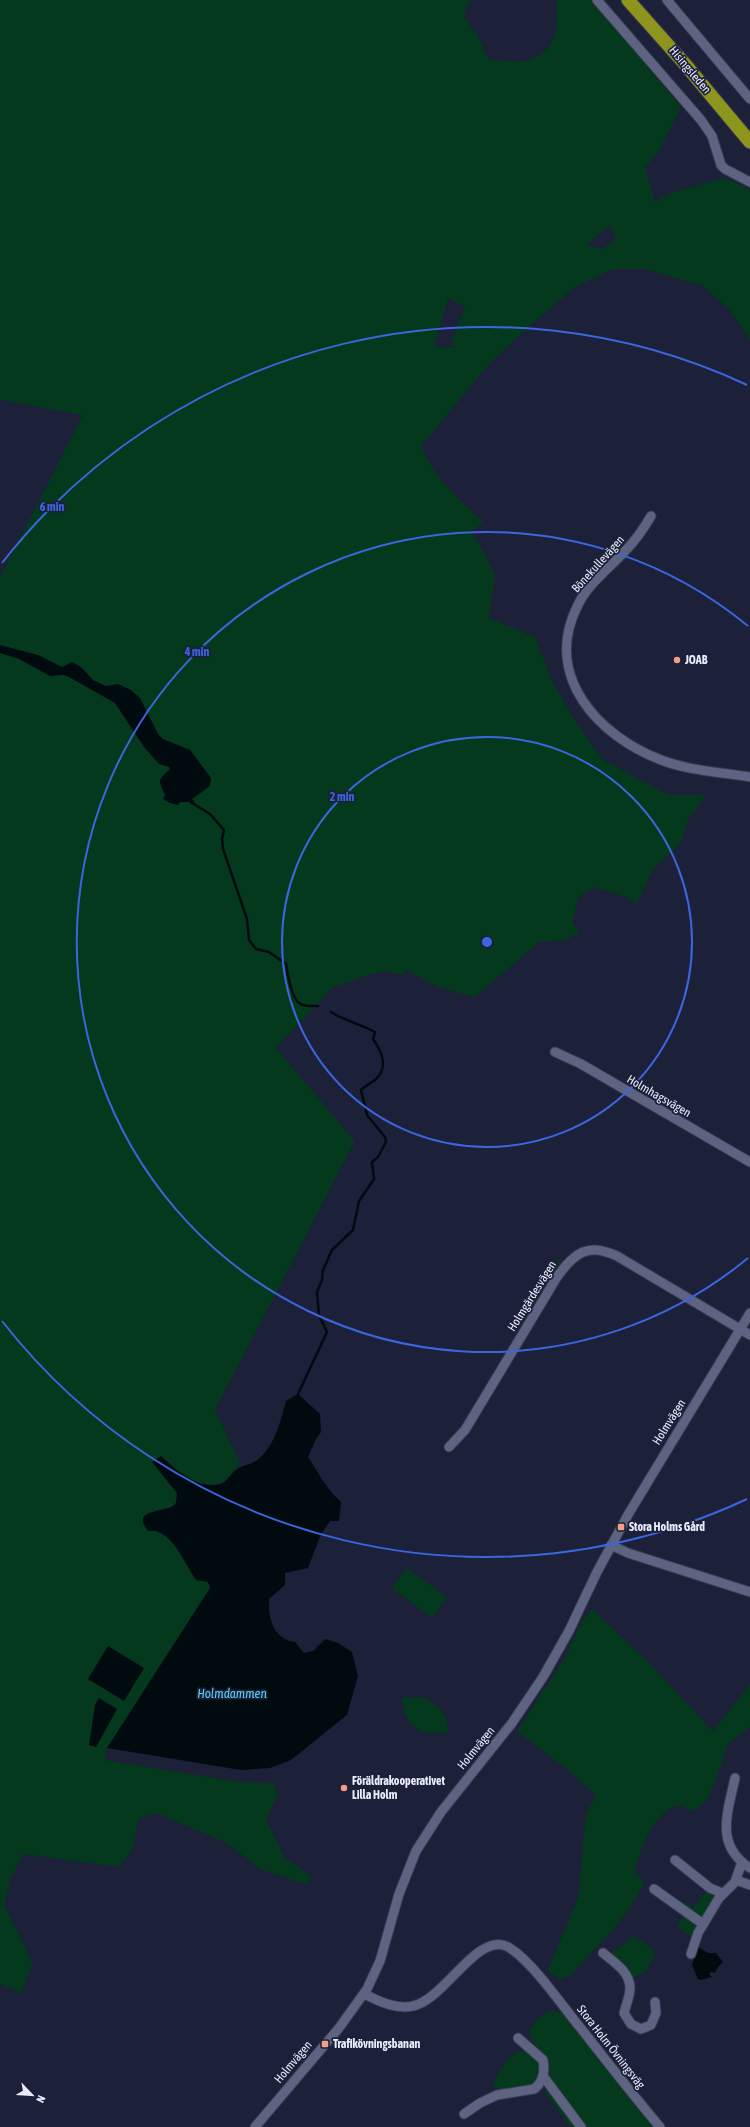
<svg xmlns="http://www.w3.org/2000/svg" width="750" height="2127" font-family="'Asap Condensed',sans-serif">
<rect width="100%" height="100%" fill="#1c2039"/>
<g fill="#04391d" fill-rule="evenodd">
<path d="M0,0h473l-5,3 -4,13 13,19 11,23c49,12 75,-7 68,-58h33l22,23 70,84 -21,43 -15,18 10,34 16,-9 53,-15 24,10 2,4v148l-21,-31 -26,-23 -58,-17h-31l-39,18 -43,37 -41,38 -69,83c8,31 40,56 62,78l-14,9 7,7 18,36 -6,43 46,19 17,44 24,41 27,38 67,35h36l-18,25 -7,23 -29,28 -15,33 -11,-7 -31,-10 -17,10 -6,24 7,12 -13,7 -27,2 -64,55 -34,-9 -36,-18 -2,5 -18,-4 -20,5 -33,12 -56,60 79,93 -140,269 25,53c-22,40 -55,16 -79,-7l6,26 10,11 -1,10 -7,5 -12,2 -1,20 11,7 11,13 7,14 23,18 2,6 -103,160 -2,12 134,22 34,1 5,12 -12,24 19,39 26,18 -4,9 -47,-16 -29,-23 -15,-8 -61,-25 -17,6c-3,22 -3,32 -19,48l-96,-13 -13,26 -6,25 29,59 -12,29 -21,-9v-1407l83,-162 -83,-15zM609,225l7,12 -13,12 -16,-4zM448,298l17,9 -14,36 5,5 -22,-2z"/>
<path d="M558,1260l3,2 -43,68 -9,2 -1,-2h2l22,-37 5,2z"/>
<path d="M407,1568l40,29 -15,21 -40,-30z"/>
<path d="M592,1609l56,53 65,69 37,-47v43l-22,17 -14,41 -8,16 -12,10 -16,-6c-27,10 -35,40 -43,65l9,13c-17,37 -48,63 -74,93l-10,4 -12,-10 30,-72 8,-84 10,-19 -26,-23 -53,-41 49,-75 14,-32z"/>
<path d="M422,1697c16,7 27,18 26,36l-2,1c-6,-3 -10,-1 -16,-1 -18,-1 -28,-18 -28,-35z"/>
<path d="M706,1891l12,3 -16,24 -24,-15 2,-3 13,8z"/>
<path d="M684,1915l13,9 1,4 -4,7 -4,1 -14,-10z"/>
<path d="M634,1936l20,14 1,4 -8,16 -15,9 -20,-26 1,-3 5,-1z"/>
<path d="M553,2011l9,2 6,7 87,107h-71c-10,-15 -31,-37 -35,-54 -1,-4 0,-8 -2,-12 -6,-17 -29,-22 -10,-41 5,-5 9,-8 16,-9z"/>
<path d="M523,2051l7,2 9,10v15l-7,7 -33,5 -6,-7c7,-12 14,-30 30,-32z"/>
<path d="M543,2090l9,3 25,34h-7z"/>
</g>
<g fill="#010b0f">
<path d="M0,645l38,10 24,12 10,-5 9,5 12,13 13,6 12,-2 13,6 9,8 18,36 5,5 27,11 21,28 -1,8 -18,13 4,5 -3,1 -4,-3h-9l-2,3 -8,-2 -7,-4 2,-4c-7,-17 -8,-13 5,-26l-1,-2 -10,-3 -15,-17 -29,-44 -46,-26 -6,-2 -13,1 -31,-17 -19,-6z"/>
<path d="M298,1394l22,20 1,18 -5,7 -8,18c10,15 19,33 33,45l-2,19h-9l-9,13 -13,34 -23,5v12l-16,14c-1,19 4,40 26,43l9,11 9,-2 12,-12 13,4 14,9 6,24 -11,39 -56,45 -21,8 -29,2 -134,-22 103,-160 -2,-6 -12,-2c-12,-17 -24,-52 -48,-49 -16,-20 10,-19 20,-23 3,0 6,-3 8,-5l1,-10 -25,-31 9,-6c15,14 39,36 62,27 5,-3 8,-10 13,-13 6,-5 14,-5 20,-9 19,-14 24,-39 30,-60z"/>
<path d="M108,1646l36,22 -20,33 -36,-22z"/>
<path d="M99,1698l18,11 -21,38 -7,-2 6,-40z"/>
<path d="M698,1947l10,6h8l7,9 -5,5 -3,6 -4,-1 -2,2 3,3 -11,3 -3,-1 -6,-14z"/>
</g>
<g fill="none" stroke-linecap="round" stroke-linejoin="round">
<g stroke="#010b0f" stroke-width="2.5">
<path d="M192,803l18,11 14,16 -2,9 1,10 24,70 2,21 7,9 13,3 17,12c1,8 6,35 13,39 5,4 12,3 19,3"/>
<path d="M298,1394l29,-62 -8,-17 -2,-23 5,-12 1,-10 9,-20 21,-20 6,-29 15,-22 -2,-17 6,-5 8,-15 -1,-5 -18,-22 -6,-25c5,-5 11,-7 15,-11 13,-12 5,-29 -3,-40l2,-7c-14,-8 -30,-11 -44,-20"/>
</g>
<defs>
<g id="minor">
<path d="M597,0l104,120 11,16 9,29 4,4 25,13"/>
<path d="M667,0l83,99"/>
<path d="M651,516c-7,12 -15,24 -25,34 -16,18 -39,34 -49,57 -34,69 21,129 84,153 29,11 59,12 89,17"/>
<path d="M555,1052l26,12 169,98"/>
<path d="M449,1447l16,-17 92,-153c17,-24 31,-35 60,-21l133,79"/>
<path d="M611,1545l17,8 122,39"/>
<path d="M735,1778c-7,34 -21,67 15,90"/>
<path d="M675,1860l35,28 12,5"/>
<path d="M736,1880l14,5"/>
<path d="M654,1889l49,35"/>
<path d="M603,1953c11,9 27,19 27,35 0,8 -4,17 -6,25l7,11 10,5 10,-4 5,-12 -1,-11"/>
<path d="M691,1954l7,-21 21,-35 16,-16 7,-20"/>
<path d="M364,1994c15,7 32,16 49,12 30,-6 61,-68 90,-61 22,6 60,62 76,81 27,34 53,68 81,101"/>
<path d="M543,2076l38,51"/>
<path d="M464,2114l16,-11 17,-8 37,-6c10,-7 11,-18 9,-29l-25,-22"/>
<path d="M255,2127l84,-99 28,-39 13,-28 19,-67 17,-43 25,-39 71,-89 31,-46 26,-46 28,-59 32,-59 121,-200"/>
</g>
<path id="highway" d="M628,0l56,63 66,79"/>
</defs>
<use href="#minor" stroke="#383b50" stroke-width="11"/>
<use href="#highway" stroke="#383b50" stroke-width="15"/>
<use href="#minor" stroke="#5d6380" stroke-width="9"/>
<use href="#highway" stroke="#8d951c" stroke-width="13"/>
</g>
<g fill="none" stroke="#3b66de" stroke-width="2">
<circle cx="487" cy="942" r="205"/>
<path d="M748 1258A410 410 0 1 1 748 626"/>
<path d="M747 1499A615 615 0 0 1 2 1321M2 563A615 615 0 0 1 747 385"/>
</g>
<g fill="#f49e88" stroke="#1c2039" stroke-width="1.5">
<circle cx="677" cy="660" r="4"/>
<rect x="617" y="1523" width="8" height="8" rx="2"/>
<circle cx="344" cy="1788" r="4"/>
<rect x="321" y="2040" width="8" height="8" rx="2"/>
</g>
<g text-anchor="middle" stroke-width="3.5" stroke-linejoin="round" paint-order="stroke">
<g font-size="12" fill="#e8ecfd" stroke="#1c2039">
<text transform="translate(690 70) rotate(50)" y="4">Hisingsleden</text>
<text transform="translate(598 564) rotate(-48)" y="4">Bönekullevägen</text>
<text transform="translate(659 1096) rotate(30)" y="4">Holmhagsvägen</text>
<text transform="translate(532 1296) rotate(-58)" y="4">Holmgärdesvägen</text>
<text transform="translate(669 1422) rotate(-58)" y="4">Holmvägen</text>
<text transform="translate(476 1748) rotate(-51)" y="4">Holmvägen</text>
<text transform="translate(611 2047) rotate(52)" y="4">Stora Holm Övningsväg</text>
<text transform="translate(293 2062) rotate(-50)" y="4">Holmvägen</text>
</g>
<g font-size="12" font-weight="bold" fill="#e8ecfd" stroke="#1c2039" text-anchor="start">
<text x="685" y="664">JOAB</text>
<text x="629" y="1531">Stora Holms Gård</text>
<text x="352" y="1785">Föräldrakooperativet<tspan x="352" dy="14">Lilla Holm</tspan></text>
<text x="333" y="2048">Trafikövningsbanan</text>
</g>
<g font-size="13" font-style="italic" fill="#5cd1f3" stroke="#1c2039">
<text x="232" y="1698">Holmdammen</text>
</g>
</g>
<circle cx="487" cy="942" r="6" fill="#3b66de" stroke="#1c2039" stroke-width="2"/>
<g font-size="12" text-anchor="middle" font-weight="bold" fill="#3b66de" stroke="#1c2039" stroke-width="3.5" stroke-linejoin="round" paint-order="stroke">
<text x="52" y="511">6 min</text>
<text x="197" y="656">4 min</text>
<text x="342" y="801">2 min</text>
</g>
<g transform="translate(32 2095) rotate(115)" stroke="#1c2039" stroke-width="3" paint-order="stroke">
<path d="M0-3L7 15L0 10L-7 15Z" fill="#e8ecfd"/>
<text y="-6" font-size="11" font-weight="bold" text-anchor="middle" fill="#e8ecfd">N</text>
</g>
</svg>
